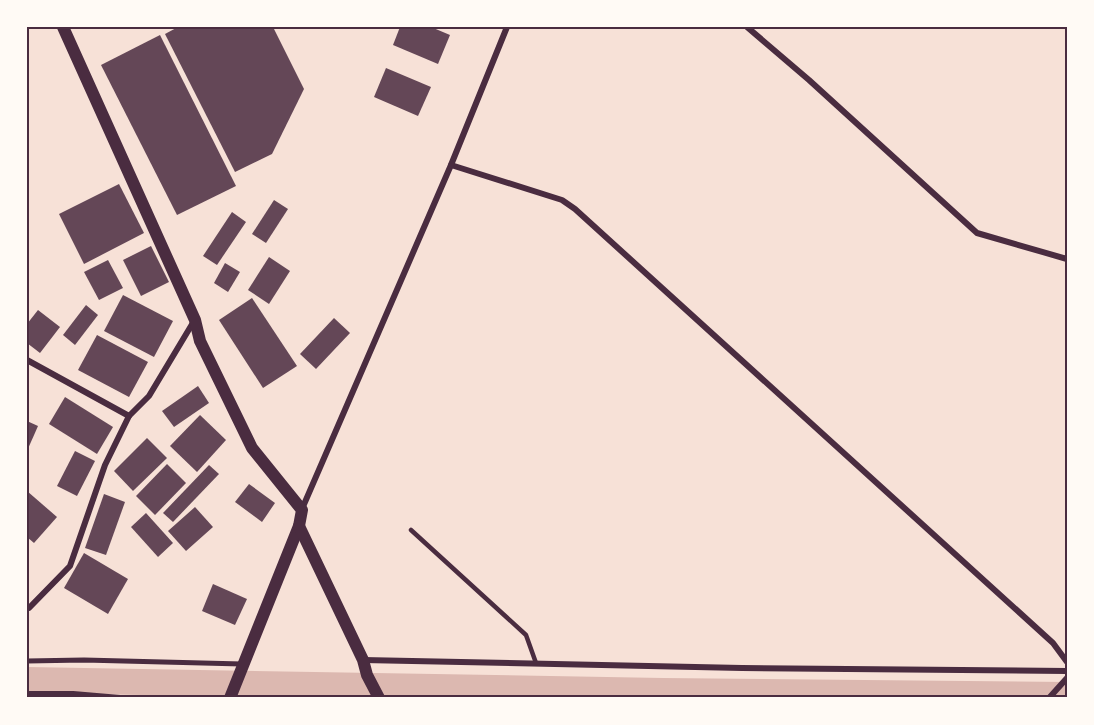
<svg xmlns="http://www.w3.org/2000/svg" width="1094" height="725" font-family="'Nunito Sans',sans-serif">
<rect width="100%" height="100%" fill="#f7e1d7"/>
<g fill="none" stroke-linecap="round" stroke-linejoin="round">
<path stroke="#dcb8b0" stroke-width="26" d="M27,680l636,11 404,4"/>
</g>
<g fill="#644757">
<path d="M178,27h95l31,62 -32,65 -37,18 -70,-138z"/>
<path d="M400,27h31l19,8 -12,29 -45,-19z"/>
<path d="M160,35l76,151 -59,29 -76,-150z"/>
<path d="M386,68l45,19 -13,29 -44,-19z"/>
<path d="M119,184l25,49 -60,31 -25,-50z"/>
<path d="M274,200l14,9 -22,34 -14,-9z"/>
<path d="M232,212l14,10 -29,43 -14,-9z"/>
<path d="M151,246l18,36 -28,14 -18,-36z"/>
<path d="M269,257l21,14 -21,33 -21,-14z"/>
<path d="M108,260l15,28 -24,12 -15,-28z"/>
<path d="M225,263l15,9 -12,20 -14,-9z"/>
<path d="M123,295l50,26 -19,36 -50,-26z"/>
<path d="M252,298l45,68 -34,22 -44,-68z"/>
<path d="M86,305l12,10 -23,30 -12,-10z"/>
<path d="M38,310l22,17 -20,26 -13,-10v-19z"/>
<path d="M334,318l16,15 -34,36 -16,-15z"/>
<path d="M97,335l51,27 -19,35 -51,-27z"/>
<path d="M198,386l11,17 -35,24 -12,-16z"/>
<path d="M65,397l48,30 -16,27 -48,-30z"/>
<path d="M200,415l26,25 -29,32 -27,-26z"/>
<path d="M27,421l11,5 -11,25z"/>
<path d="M147,438l20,20 -34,33 -19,-20z"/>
<path d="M75,451l20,10 -18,35 -20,-10z"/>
<path d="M167,464l19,19 -31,32 -19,-19z"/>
<path d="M209,465l10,9 -46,48 -10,-9z"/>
<path d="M249,484l26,19 -13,19 -27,-20z"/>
<path d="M27,491l30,26 -23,26 -7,-6z"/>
<path d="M104,494l21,8 -19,53 -21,-7z"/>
<path d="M195,507l18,20 -27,24 -18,-20z"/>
<path d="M146,513l27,30 -15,14 -27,-30z"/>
<path d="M84,553l44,26 -20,35 -44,-26z"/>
<path d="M213,584l34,15 -12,26 -33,-14z"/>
</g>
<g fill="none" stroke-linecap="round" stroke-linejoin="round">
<path stroke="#4a2c40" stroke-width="4.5" d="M411,530l115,105 10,28"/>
<path stroke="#4a2c40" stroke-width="5" d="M27,661l57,-1 158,4"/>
<g stroke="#4a2c40" stroke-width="6">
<path d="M747,27l62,53 168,153 90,26"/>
<path d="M451,165l111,35 13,9 478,434 14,19"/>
<path d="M27,360l102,56"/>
<path d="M302,509l149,-344 56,-138"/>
<path d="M27,607l2,1 41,-42 35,-101 24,-49 20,-20 45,-75"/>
<path d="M363,660l379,8 325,3"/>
<path d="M27,694h46l47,4"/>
<path d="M1049,698l18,-20"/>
</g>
<g stroke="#4a2c40" stroke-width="12">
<path d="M63,27l132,293 5,21 52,107 50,62 -3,16 -69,172"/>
<path d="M299,526l64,134 4,15 12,23"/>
</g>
</g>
<rect width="1094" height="725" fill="none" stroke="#fffaf5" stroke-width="57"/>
<rect x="28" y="28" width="1038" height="668" fill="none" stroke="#4a2c40" stroke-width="2"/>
</svg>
